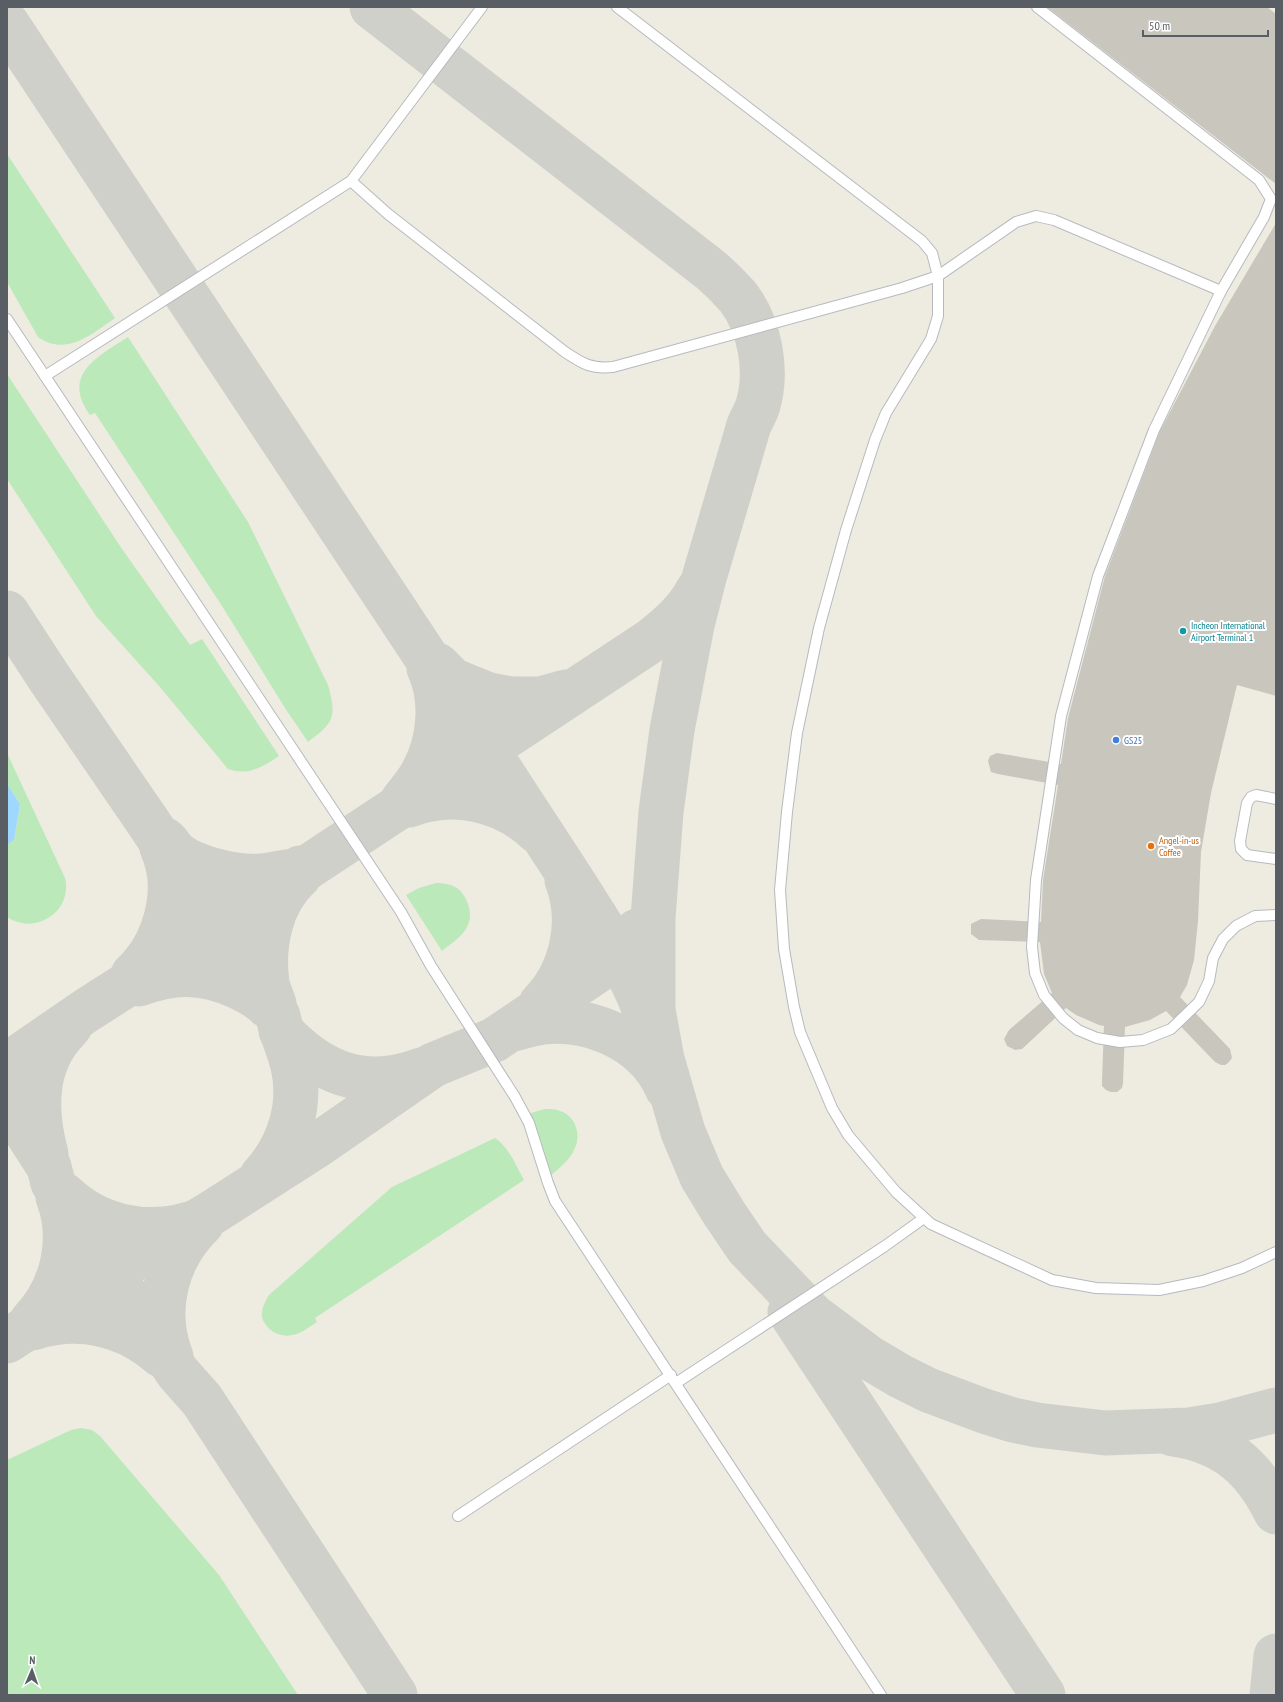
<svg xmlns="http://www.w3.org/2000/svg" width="1283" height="1702" font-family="'PT Sans Narrow',sans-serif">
<rect width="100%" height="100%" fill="#eeebe1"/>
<g fill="#bbe9ba">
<path d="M7,154l108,164c-23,16 -49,39 -77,19l-31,-55z"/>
<path d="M128,337l120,185 80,163c9,32 6,38 -20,57l-23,-34 -63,-102 -127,-193 -5,2c-29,-40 7,-58 38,-78z"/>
<path d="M7,374l115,175 68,96 12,-6 77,117c-16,11 -31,20 -51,13l-68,-82 -64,-71 -89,-137z"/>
<path d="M7,753l58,125c8,34 -30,58 -58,39v-72l7,-5 6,-36 -13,-20z"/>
<path d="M436,883c7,0 15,1 21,5 11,8 17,28 10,39 -5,10 -17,17 -25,24l-36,-56 13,-7z"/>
<path d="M545,1109c5,0 10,0 15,2 16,5 22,25 14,39 -5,11 -16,19 -25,27l-22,-63z"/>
<path d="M495,1138c14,9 21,28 29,42l-209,138 2,4c-8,5 -16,12 -25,13 -12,3 -27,-5 -30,-18 -1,-8 3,-15 7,-22l123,-108z"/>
<path d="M81,1428l11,2 8,6 119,139 79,120h-291v-235l64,-30z"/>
</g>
<path fill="#a0d7ff" d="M7,784l13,20 -6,36 -7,5z"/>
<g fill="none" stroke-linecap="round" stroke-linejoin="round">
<g stroke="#d0d0cb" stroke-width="45">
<path d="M372,7l340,264c9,8 18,17 26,26 22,29 30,73 20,108 -2,7 -6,13 -9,20l-45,153 -12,47 -20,105 -11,82 -8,106v92l9,49 21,73 19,45 22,36 23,34 66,69 55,41 32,19 28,14 56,21 29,9 24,5 68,8 84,-3 31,-5 56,-15"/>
<path d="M7,24l480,725c32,51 66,101 99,153 23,36 45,71 60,112"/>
<path d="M7,613l41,63 100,146 130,194c3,17 11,33 15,50 9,39 -4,81 -31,110"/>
<path d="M437,665l15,15 37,15 22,4h30l25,-7"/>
<path d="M403,800c8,-10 16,-19 21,-30 16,-30 19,-71 5,-102"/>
<path d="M409,805c44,-17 94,-6 128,26"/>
<path d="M165,840c4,4 8,10 12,14 19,15 61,24 85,22 11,-1 22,-4 33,-5l5,-3"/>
<path d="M133,975c32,-30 48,-85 29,-127"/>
<path d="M139,984c35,-13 63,-13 97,2 11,5 23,11 32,20"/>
<path d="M274,1004c-2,-7 -6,-14 -7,-21 -5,-37 3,-81 32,-107"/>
<path d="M541,1004c31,-32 42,-82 26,-124"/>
<path d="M514,1029c6,-2 12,-3 18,-5 51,-12 114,15 135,64"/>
<path d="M281,1031c40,43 84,60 140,39"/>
<path d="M7,1065l80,-55 130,-83 435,-287c19,-15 35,-29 46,-50"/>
<path d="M7,1102l42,65 4,16 58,90 67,100 24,27 193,295"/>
<path d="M46,1154c-10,-37 -13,-77 10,-111 4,-6 10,-12 14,-17"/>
<path d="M64,1195c33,32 82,42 125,29"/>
<path d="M790,1312l253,383"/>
<path d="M32,1321c31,-33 42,-82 26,-124"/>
<path d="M33,1328c45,-15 93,-4 128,27"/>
<path d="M7,1341l104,-68 102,-61 106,-68 114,-79 61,-25 116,-78 9,-8 18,-23"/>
<path d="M171,1357c-18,-47 -5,-99 31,-134"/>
<path d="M1173,1434c51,7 81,33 103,78"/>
<path d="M1272,1695l4,-39"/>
</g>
</g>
<g fill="#c9c6be">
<path d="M1047,7h220l9,7v170z"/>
<path d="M1276,223v473l-39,-11 -26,108 -10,59 -3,69 -4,39 -7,25 -7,12 50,52 2,9 -4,5 -3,2h-4l-6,-3 -49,-51 -16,9 -25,7 -2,56 -1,5 -5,4h-6l-5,-2 -4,-4v-6l2,-54 -5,-1 -23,-10 -10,-7 -44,41 -7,1 -8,-4 -3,-7 5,-9 43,-37 -8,-19 -4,-32 -61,-2 -8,-6v-10l10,-5 60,3 2,-42 15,-95 -60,-11 -7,-2 -3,-11 2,-5 7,-3 64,11 7,-46 37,-142 55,-145 55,-105z"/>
</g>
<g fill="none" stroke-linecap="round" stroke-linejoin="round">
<defs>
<g id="lane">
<path d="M617,7l305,234 10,12 6,23v40l-7,23 -45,74 -11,27 -29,90 -27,98 -22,105 -10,79 -7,78 4,59 10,58 6,25 32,76 16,27 48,57 35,32 121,56 44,8 63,2 44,-9 39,-13 34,-16"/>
<path d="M1037,7l222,173 12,19 -7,18 -43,74 -67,139 -56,146 -37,140 -25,164 -4,67 3,26 9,22 19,23 15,12 19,8 23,4 23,-2 28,-11 28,-27 10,-21 4,-23 10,-19 13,-13 19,-10 21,-1"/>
<path d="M351,181l37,33 177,138c18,12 26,17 48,15l289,-79 36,-12 78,-54 20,-6 18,4 167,71"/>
<path d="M7,319l394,593 30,54 84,131 14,26 19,60 7,18 326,494"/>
<path d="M45,376l306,-195 131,-174"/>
<path d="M1276,799l-20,-4 -5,2 -4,6 -7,38 1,8 6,6 29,4"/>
<path d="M676,1383l209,-137 39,-28"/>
<path d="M458,1516l213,-141"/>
</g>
</defs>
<use href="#lane" stroke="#b6babf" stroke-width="12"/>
<use href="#lane" stroke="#fff" stroke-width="10"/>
</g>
<circle fill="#0f9aa8" stroke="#fff" stroke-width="1.5" cx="1183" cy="631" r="4"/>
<circle fill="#3f7fe0" stroke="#fff" stroke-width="1.5" cx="1116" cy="740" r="4"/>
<circle fill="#e8710a" stroke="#fff" stroke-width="1.5" cx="1151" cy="846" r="4"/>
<g text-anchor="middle" stroke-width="4" stroke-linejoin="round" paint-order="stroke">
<g font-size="10" fill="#0d838f" stroke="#fff" text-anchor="start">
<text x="1191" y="629">Incheon International<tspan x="1191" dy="12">Airport Terminal 1</tspan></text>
</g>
<g font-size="10" fill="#366cbe" stroke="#fff" text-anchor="start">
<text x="1124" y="744">GS25</text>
</g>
<g font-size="10" fill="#c56008" stroke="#fff" text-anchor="start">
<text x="1159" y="844">Angel-in-us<tspan x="1159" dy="12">Coffee</tspan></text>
</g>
</g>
<rect width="1283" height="1702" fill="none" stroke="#595e64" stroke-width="16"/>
<g transform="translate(32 1670) rotate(2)" stroke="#ffffff" stroke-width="3" paint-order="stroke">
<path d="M0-3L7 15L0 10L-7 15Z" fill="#595e64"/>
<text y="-6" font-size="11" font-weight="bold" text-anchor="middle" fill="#595e64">N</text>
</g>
<path d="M1143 30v6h125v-6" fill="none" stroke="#595e64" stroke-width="2"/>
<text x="1149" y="30" font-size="12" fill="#595e64" stroke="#ffffff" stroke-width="3" paint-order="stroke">50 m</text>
</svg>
